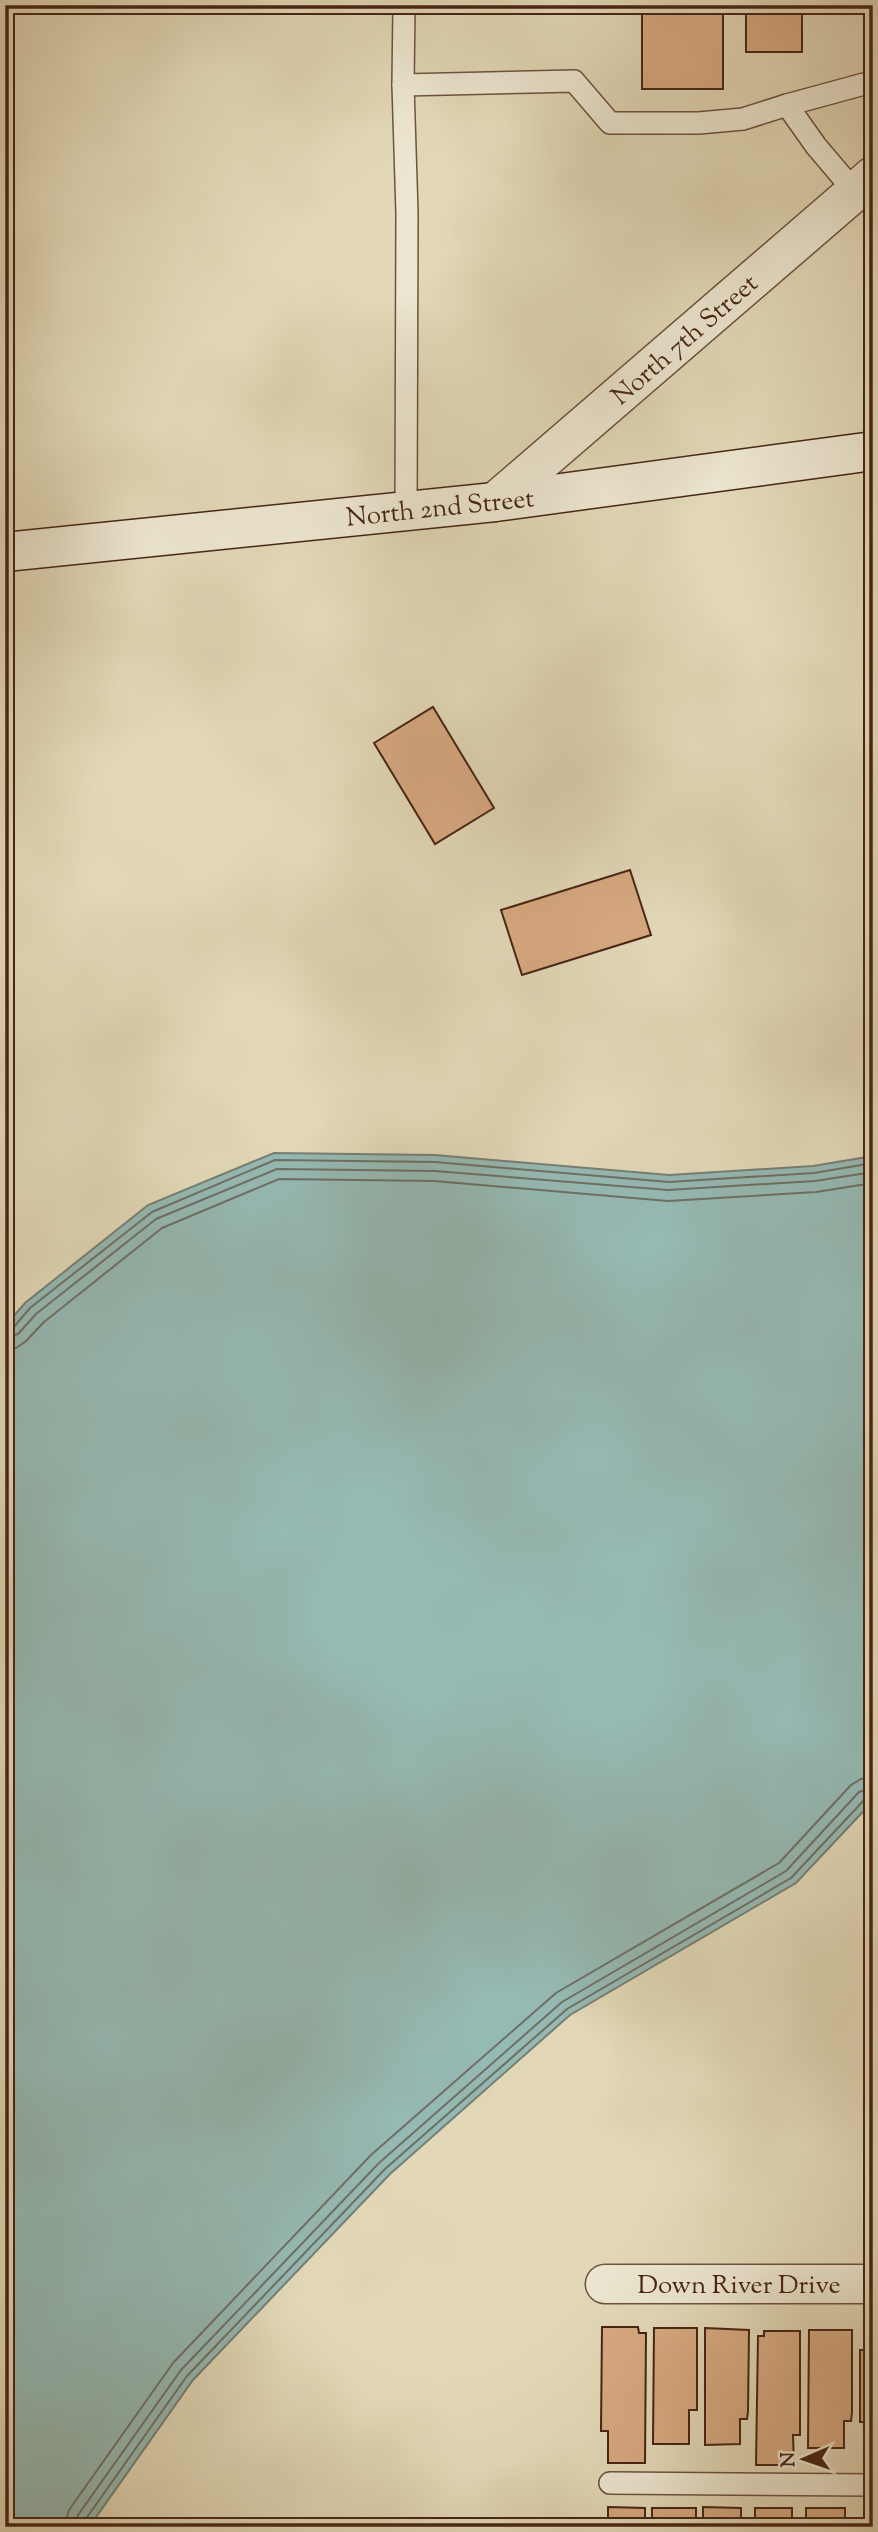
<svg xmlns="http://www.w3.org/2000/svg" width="878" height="2532" font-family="'Sorts Mill Goudy',serif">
<rect width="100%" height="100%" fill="#e2d8b7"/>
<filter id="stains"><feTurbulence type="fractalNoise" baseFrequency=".00286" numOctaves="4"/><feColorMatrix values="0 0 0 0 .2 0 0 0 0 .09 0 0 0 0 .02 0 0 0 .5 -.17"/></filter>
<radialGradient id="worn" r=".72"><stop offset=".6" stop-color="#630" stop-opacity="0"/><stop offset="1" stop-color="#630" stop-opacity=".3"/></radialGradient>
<path fill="#95b9b3" stroke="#767e74" stroke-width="2" d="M274,1153l161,2 234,20 144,-9 60,-10v645l-77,82 -226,132 -180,159 -197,206 -104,147h-84v-1201l20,-23 123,-98z"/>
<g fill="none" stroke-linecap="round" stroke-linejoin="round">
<g stroke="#6e6f64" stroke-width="2">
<path d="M5,1330l8,-2 17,-20 122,-96 123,-52 160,2 234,20 145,-9 59,-10"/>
<path d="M5,1338l13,-4 18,-20 120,-95 121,-50 158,2 233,19 147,-9 58,-9"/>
<path d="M5,1349l11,-1 9,-6 19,-20 118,-94 117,-49 155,2 234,20 148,-9 57,-9"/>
<path d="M64,2527l5,-17 104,-147 198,-208 185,-162 223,-130 72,-78 10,-6 12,-2"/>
<path d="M75,2527l3,-12 103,-145 198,-207 183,-161 224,-131 73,-79 14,-5"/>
<path d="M84,2527l1,-7 102,-144 198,-207 182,-160 224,-131 74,-79 8,-3"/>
</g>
</g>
<g fill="#d7a981" stroke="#472515" stroke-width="2">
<rect x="642" y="5" width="81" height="84"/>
<rect x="746" y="5" width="56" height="47"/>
<path d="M433,707l61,101 -59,36 -61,-101z"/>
<path d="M630,870l21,65 -129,40 -21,-65z"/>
<path d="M602,2327h36l1,6h7l-1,130h-37v-32h-7z"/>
<path d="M654,2328h43v82h-8v34h-36z"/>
<path d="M705,2328l44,2 -1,81 -1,8h-7v25l-35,1z"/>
<path d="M809,2330h43v82l-1,9h-7v27h-36z"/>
<path d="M764,2331h36v104h-7l1,30h-38l2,-129h6z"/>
<path d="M860,2350h13v98h-6l-1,-26h-6z"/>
<path d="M608,2507l37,1v19h-37z"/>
<path d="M703,2507l38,1v19h-38z"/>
<rect x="652" y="2508" width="44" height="19"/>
<rect x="755" y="2508" width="37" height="19"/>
<rect x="806" y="2508" width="39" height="19"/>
</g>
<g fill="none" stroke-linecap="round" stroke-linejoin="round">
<defs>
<g id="service">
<path d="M404,5l-1,80 4,128 -1,298"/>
<path d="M403,85l171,-4 36,42h89l44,-4 44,-14 29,41 39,46"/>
<path d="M787,105l77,-21 9,3"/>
<path d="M610,2483l263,2"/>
</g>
<path id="minor" d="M605,2284h268"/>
<path id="tertiary" d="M495,502l378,-326"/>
<path id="secondary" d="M5,552l490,-50 378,-51"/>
</defs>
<use href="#service" stroke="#6e523e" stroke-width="24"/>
<use href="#minor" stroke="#6e523e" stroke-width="41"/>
<use href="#tertiary" stroke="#6e523e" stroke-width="41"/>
<use href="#secondary" stroke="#472515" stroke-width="41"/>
<use href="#service" stroke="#ece6d0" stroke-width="21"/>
<use href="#minor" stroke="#ece6d0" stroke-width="38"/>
<use href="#tertiary" stroke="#ece6d0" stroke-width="38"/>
<use href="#secondary" stroke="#ece6d0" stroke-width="38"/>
</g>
<g text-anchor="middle" stroke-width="6" stroke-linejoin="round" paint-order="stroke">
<g font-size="26" fill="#472515" stroke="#ece6d0">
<text transform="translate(684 339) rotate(-41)" y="9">North 7th Street</text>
<text transform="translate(440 507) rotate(-6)" y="9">North 2nd Street</text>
<text x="739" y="2293">Down River Drive</text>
</g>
</g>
<rect width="878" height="2532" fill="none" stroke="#e2d8b7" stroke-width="28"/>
<rect x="7" y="7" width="864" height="2518" fill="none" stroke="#472515" stroke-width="3.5"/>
<rect x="14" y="14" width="850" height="2504" fill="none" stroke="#472515" stroke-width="2"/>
<g transform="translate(804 2459) rotate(268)" stroke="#ece6d0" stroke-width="5" paint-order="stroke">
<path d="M0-5L12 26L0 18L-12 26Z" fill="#472515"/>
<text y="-10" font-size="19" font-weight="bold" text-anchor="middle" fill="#472515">N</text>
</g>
<rect width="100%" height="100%" filter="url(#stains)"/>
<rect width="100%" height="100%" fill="url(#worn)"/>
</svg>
